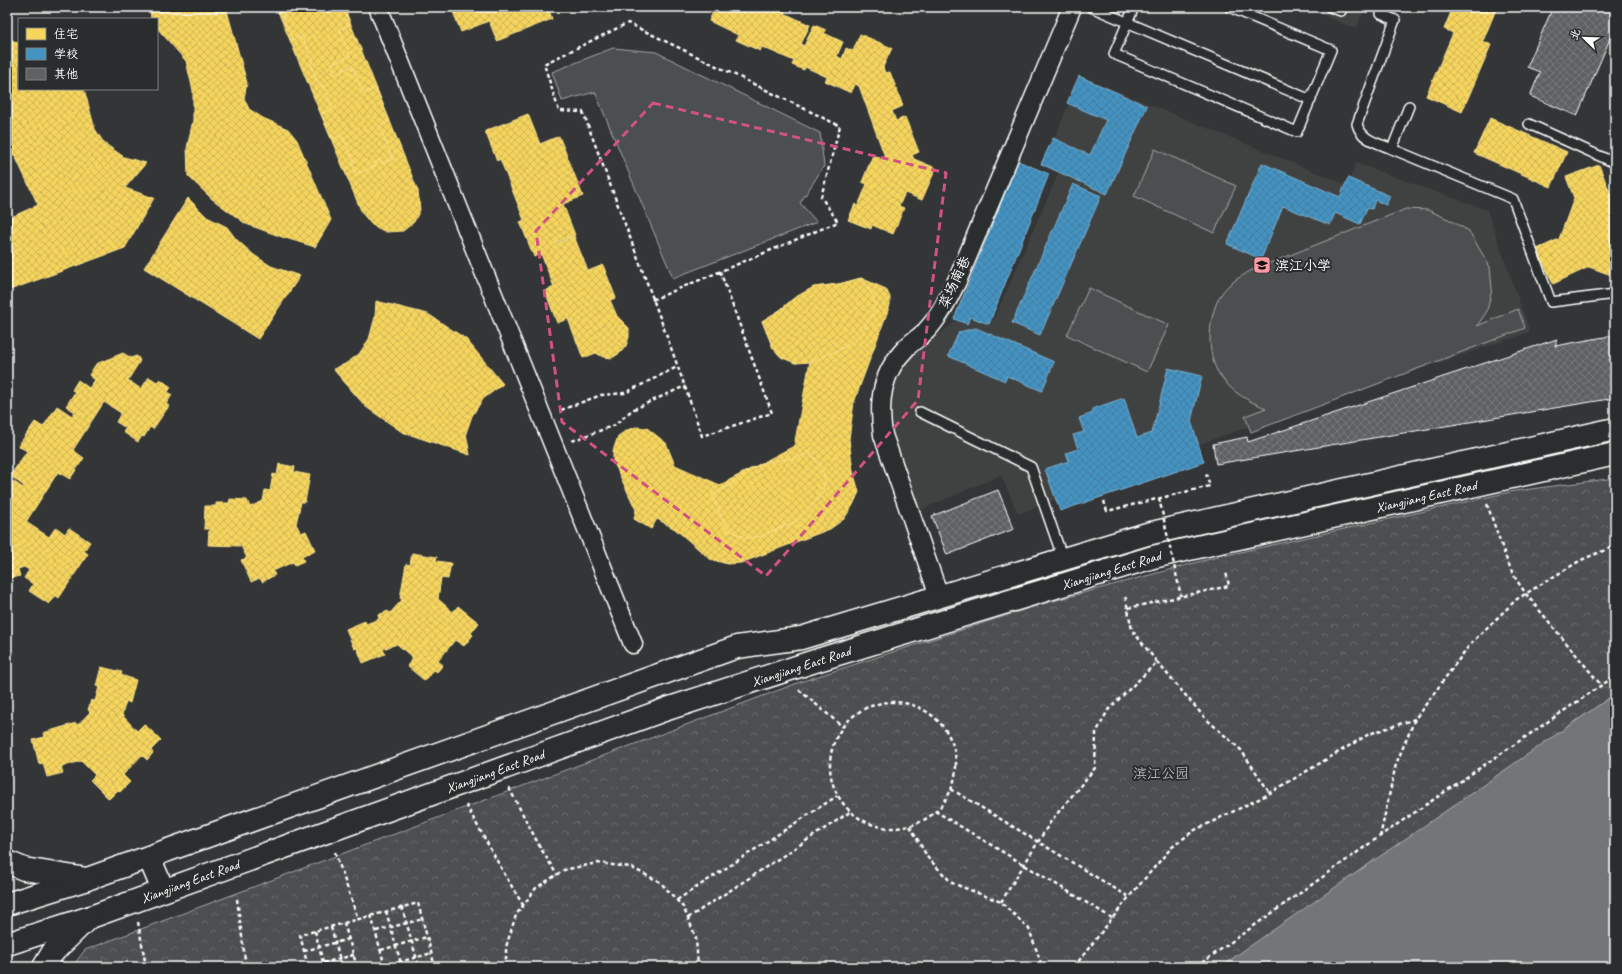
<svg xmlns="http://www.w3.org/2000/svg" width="1622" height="974" font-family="Caveat,'LXGW WenKai TC',sans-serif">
<defs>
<pattern id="forest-crowns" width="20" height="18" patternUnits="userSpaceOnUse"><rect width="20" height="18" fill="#4c4f50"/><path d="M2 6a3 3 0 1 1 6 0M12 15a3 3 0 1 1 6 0" fill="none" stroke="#67696a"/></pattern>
<pattern id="homes-cross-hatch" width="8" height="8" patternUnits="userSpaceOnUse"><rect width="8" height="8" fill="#f6d55c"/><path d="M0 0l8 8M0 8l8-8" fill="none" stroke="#ccb358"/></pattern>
<pattern id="schools-cross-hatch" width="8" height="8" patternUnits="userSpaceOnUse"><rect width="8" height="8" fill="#4393c3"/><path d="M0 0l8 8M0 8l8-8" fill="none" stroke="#467a99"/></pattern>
<pattern id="building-cross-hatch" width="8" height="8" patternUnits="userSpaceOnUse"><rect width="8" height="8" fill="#5f6162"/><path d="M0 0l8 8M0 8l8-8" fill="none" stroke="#77797a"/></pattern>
</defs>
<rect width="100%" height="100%" fill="#333536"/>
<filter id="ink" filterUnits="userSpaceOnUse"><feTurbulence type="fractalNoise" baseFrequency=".025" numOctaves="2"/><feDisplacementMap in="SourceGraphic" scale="8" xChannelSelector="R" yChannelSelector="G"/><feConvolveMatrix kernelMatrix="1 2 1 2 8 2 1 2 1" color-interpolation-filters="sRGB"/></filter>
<g filter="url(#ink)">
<g fill="#404243">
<path d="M1303,7h62l-9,22z"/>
<path d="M1080,76l267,109 9,-22 131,47 43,122 -311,105 -201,77 -17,-39 -83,36 -30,-94 4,-32 18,-28 47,-37 36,1 66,-149 -15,-8z"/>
</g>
<g fill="#4c4f50" stroke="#a6a7a8">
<path d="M613,48l43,4 164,81 4,33 -24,37 17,19 -144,56 -78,-186 -33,9 -10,-29z"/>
<path d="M1155,149l81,37 -22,47 -80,-37z"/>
<path d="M1406,209l22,1 20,9 21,12 21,36 2,22 -5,22 -10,15 41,-17 7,19 -274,104 -6,-16 21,-8c-18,-7 -34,-15 -46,-33 -15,-20 -12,-62 2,-82 7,-10 18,-16 28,-22z"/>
<path d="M1089,288l80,37 -22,47 -80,-37z"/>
</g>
<path fill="url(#forest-crowns)" stroke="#a6a7a8" d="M1615,478v216l-393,273h-1150l13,-17 718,-269 239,-77 167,-45 306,-68z"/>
<path fill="#737576" stroke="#abacad" d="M1615,694v273h-393l5,-5z"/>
<g fill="url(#homes-cross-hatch)" stroke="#f9e28d">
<path d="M150,7h76l21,76 -3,15 5,11 14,9 25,11 9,11 34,80 -16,27 -33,-10 -36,-13 -34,-25 -24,-23 -1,-28 6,-28v-29l-7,-30 -29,-33v-9h-6z"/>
<path d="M276,7h68l74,184 2,19 -6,12 -11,9 -17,1 -14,-7 -10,-12z"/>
<path d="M291,7h52l7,17 -11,5 11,27 -19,8 4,10 17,-8 11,27 13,-5 14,33 -11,5 14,33 -11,4 -1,-3 -7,2 1,4 -19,8 -4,-10 2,-2 -12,-27 -10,4 -11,-25 12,-5 -10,-24 -3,2 -10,-23 3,-1 -11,-27 -9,4 -11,-25 11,-5z"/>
<path d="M451,7h97l4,12 -55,22 -8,-20 -28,11z"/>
<path d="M715,7h72l-3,6 26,12 -9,19 3,2 10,-21 12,5 -2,3 19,9 -6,14 5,3 4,-11 7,3 7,-17 32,14 -9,19 2,6 5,-1 13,34 -11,5 4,10 9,-4 14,35 -7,3 2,4 22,9 -14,32 -17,-7 -6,13 5,2 -11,26 -21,-9 -1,4 -23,-9 7,-16 3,2 9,-22 -5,-2 11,-27 11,5 1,-3 -26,-71 -4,-2 -4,9 -26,-12 2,-4 -22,-10 -1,3 -12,-5 2,-4 -32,-14 -2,4 -24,-11 2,-5 -29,-14z"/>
<path d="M1453,7h44l-14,34 8,4 -29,67 -36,-16 27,-63 -9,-4z"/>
<path d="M7,38l12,5v46h65l11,40 9,14 20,14 22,6 -21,25 29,10 -29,50 -118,43v-72l31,-14 -23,-49 -8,-6z"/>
<path d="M528,114l12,30 19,-8 24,60 -20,8 12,31 -20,8 1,1 18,-8 14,35 15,-6 13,33 -6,2 7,16 12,12v9l-3,9 -6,7 -8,5 -9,-1 -7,-4 -13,5 -15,-39 -11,4 -12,-32 9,-4 -13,-33 -7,3 -14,-35 4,-2 -24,-61 -3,2 -12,-30z"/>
<path d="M1490,118l77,34 -16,35 -77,-34z"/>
<path d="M1599,165l16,40 -1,71 -25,-9 -36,17 -16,-35 22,-10 15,-41 -8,-21z"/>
<path d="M188,198l19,19 20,10 9,12 18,16 17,11 29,10 -42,63 -114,-71z"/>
<path d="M861,278l25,11 4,8v8l-36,97 -5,37 4,32 6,21 -6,13 -9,14 -14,10 -89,34 -14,1 -17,-5 -35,-30 -18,-10 -6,10 -17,-10 2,-9 -23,-49v-10l5,-15 9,-6 9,-3 11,1 19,15 9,22 45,20 74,-39 16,-85 -15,2 -14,-6 -8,-9 -11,-27 18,-11 14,-12 20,-11 25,-3z"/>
<path d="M861,278l11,17 3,8 -3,12 -10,17 -17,15 -34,15 -16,1 -14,-6 -8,-9 -11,-27 18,-11 14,-12 20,-11 25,-3z"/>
<path d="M376,301l52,13 38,25 37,45 -20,15 -11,17 -6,17 4,22 -68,-23 -36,-25 -33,-38 12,-5 14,-10 10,-15 6,-22z"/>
<path d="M123,353l8,5 5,-2 2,1 2,4 -12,19 13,9 8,-12 8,5 3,-3 11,8 -3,5 4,3 -6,9 3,2 -16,23 -3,-2 -6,10 -2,-1 -4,6 -15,-10 3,-4 -10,-6 5,-9 -17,-11 -31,48 11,8 -14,21 -12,-7 -32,50 23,15 7,-10 9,7 4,-6 21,14 -6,9 4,3 -29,44 -4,-3 -6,9 -20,-13 4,-7 -9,-6 5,-8 -5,-3 -6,2 2,7 -13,3v-89l6,-9 10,7 1,-2 -14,-10 17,-25 -9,-5 17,-24 8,5 14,-21 15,10 3,-4 -9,-6 9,-14 -3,-2 6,-10 11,8 6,-8 -6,-5 7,-11z"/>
<path d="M811,453l11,16 3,9 -2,12 -10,16 -17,15 -34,15 -16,2 -15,-7 -7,-8 -12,-28 19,-10 13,-12 21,-11 24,-3z"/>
<path d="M279,464l16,3 -1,5 16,3 -5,27h-4l-5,22 5,9 5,-2 9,19 -13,7 2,4 -9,4 -2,-3 -20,9 2,4 -13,7 -2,-4 -9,4 -10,-22 6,-2 -6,-12 -33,-1 1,-16h-5l1,-23h11v-3h13l1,-4 17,1 3,7 13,-6 2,-11 5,1 3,-17 4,1z"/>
<path d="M412,553l25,4 -1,4 15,2 -3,16 -7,-1 -3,21 15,13 5,-6 21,17 -8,10 2,2 -9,11 -9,-6 -17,21 5,4 -6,7 -3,-2 -9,11 -18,-15 6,-8 -16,-14 -14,5 2,5 -22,9 -6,-15 -3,1 -8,-20 19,-8 1,3 13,-5 -1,-4 10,-4 2,2 12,-13 -2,-2 6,-34 4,1z"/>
<path d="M101,667l21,5 -1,3 15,5 -6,23 -4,-2 -4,14 15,16 7,-7 17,16 -10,10 2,3 -6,7 -5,-5 -19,20 7,7 -10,10 -2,-2 -9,9 -19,-19 5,-5 -14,-14 -20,6 2,6 -16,4 -4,-14 -4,1 -6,-24 11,-3 -1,-4 33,-10 2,2 12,-13 -2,-2 3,-10 4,1 4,-14 -3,-1z"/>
</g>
<g fill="url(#schools-cross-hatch)" stroke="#7bb3d5">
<path d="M1079,76l68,30 -40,88 -66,-30 12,-26 37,17 16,-35 -39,-17z"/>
<path d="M1018,161l31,13 -60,150 -19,-7 -3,7 -13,-5z"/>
<path d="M1262,163l78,34 8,-19 42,18 -4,9 -11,-5 -3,9 -5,-1 -7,16 -25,-11 -5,12 -47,-19 -22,53 -34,-15z"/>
<path d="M1073,184l28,12 -61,139 -28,-12z"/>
<path d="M976,328l78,34 -12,29 -35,-15 -2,5 -57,-25 11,-24z"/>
<path d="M1168,368l34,8 -11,45 13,41 -144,49 -15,-42 24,-8 -3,-8 12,-4 -5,-14 11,-3 -5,-14 14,-5 -1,-4 32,-11 13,40 15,-5z"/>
</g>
<g fill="url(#building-cross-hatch)" stroke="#fff">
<path d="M1553,7h62v20l-38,89 -47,-20 10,-24 -13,-5z"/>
<path d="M1615,335v63l-399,66 -3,-20 34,-7 1,5 309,-103 -2,7z"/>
<path d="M998,490l16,39 -67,26 -15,-39z"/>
</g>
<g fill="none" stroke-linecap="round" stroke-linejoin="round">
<defs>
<g id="lane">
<path d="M1091,7l220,93"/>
<path d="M1134,7l-20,47 183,78 34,-82 -102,-43"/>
<path d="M1330,7l11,4 2,-4"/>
<path d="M1381,14l14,6 -38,104c4,16 21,19 35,25"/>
<path d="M1409,106l-17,43 121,50 38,103 64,-8"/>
<path d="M1529,124l86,39"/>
<path d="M920,412l111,55 32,92"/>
</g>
<g id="street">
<path d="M378,7l255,637"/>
<path d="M939,596l-56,-161c-5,-34 -2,-62 24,-88 6,-6 13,-10 19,-16 14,-15 22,-32 31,-50l115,-274"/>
</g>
<g id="secondary">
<path d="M149,857l14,33"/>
<path d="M7,904l80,-25 650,-232 64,-9 346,-104 468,-105"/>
<path d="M7,944l81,-26 579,-209 151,-49 335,-103 462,-103"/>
</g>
<g id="primary">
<path d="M7,862l17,7 63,10"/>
<path d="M44,967l9,-15 35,-34"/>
</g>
</defs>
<use href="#lane" stroke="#fff" stroke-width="12"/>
<use href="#street" stroke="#fff" stroke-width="21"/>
<use href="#secondary" stroke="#fff" stroke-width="25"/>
<use href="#primary" stroke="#fff" stroke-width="25"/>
<g stroke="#fff" stroke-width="2.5" stroke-dasharray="4 3" stroke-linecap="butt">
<path d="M652,300l186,-78 -17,-25 19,-71 -212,-103 -84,41 15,47 24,1c40,108 82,215 119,324l70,-23 -52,-142"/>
<path d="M561,410l40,-15 24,-2 52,-26"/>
<path d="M572,441l43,-16 17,-15 53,-24"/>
<path d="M1104,501l3,10 103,-25 -4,-12"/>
<path d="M1487,504l19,54 8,18 12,18 75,91"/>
<path d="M1128,608l101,-22 -3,-14"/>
<path d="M1157,662l48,56 36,32 29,43"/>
<path d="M799,690l44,37"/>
<circle cx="893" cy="765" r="63"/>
<path d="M509,788l31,59 17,28"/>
<path d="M951,789l178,108"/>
<path d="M466,805l39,70 18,30"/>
<path d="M935,811l177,107"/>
<path d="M910,826l18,32 24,25 49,19 28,27 11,31 1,7"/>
<path d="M1380,837l16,-73 19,-45 56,-76 46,-44 64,-39 34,-14"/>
<path d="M335,852l23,67"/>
<path d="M237,899l9,68"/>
<path d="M677,900l160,-104"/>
<path d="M1001,902l50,-81 44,-53 1,-35 12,-23 49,-48 -25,-32 -7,-35"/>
<path d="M402,907l17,60"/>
<path d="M386,911l16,56"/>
<path d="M371,915l14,52"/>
<path d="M688,918l162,-106"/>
<path d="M138,922l7,39 -1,6"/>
<path d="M344,923l13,44"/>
<path d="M331,927l11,40"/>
<path d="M315,931l9,36"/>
<path d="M376,931l47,-12"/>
<path d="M381,950l46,-13"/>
<path d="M304,951l45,-12"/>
<path d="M354,955l-46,12 -8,-32 118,-32 17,64"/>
<path d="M385,966l47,-13"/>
<path d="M506,967v-20l10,-32 20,-27 28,-18 33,-7 33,4 30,15 23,25 5,11 8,20 2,29"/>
<path d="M1074,967l55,-70 42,-49 22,-17 72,-35 104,-62 46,-15"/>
<path d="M1196,967l187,-133 232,-158"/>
</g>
<use href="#lane" stroke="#2a2d2e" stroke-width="9"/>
<use href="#street" stroke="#2a2d2e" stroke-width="18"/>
<use href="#secondary" stroke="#2a2d2e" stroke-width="22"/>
<use href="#primary" stroke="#2a2d2e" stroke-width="22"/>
<path stroke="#fff" stroke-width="2.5" stroke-dasharray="4 3" stroke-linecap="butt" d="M1159,498l22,98"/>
</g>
</g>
<path fill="none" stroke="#d15284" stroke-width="3" stroke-dasharray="8 5" stroke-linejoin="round" d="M653,103l293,70 -28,227 -152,176 -204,-154 -26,-191z"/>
<defs>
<symbol id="school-square" viewBox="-11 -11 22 22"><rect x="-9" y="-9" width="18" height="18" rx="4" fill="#ff9aa2" stroke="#2a2d2e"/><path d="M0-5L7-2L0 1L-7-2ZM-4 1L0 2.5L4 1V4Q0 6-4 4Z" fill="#111"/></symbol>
</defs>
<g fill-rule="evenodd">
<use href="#school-square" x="1252" y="255" width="20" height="20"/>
</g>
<g text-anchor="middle" stroke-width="4" stroke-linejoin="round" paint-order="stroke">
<g font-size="14" fill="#fff" stroke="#2a2d2e" text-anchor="start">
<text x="1275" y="270">滨江小学</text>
</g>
<g font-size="14" fill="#fff" stroke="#2a2d2e">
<text transform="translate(954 282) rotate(-65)" y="5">菜场南巷</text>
<text transform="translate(1426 496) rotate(-13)" y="5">Xiangjiang East Road</text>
<text transform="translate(1111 570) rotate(-17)" y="5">Xiangjiang East Road</text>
<text transform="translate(801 666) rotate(-18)" y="5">Xiangjiang East Road</text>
<text transform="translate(495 771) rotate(-20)" y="5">Xiangjiang East Road</text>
<text transform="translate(190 881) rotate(-20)" y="5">Xiangjiang East Road</text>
</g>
<g font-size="14" fill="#b7b9b9" stroke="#2a2d2e">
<text x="1161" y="778">滨江公园</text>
</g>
</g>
<rect width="1622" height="974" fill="none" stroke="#2a2d2e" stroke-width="24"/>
<rect x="12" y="12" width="1598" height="950" fill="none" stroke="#fff" stroke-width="1.5" filter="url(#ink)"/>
<rect x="18" y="18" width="140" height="72" fill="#2a2d2e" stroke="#7f8182"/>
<rect x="26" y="28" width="20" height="12" fill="#f6d55c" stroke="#7f8182"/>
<text x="54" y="38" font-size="12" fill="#ffffff">住宅</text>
<rect x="26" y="48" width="20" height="12" fill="#4393c3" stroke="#7f8182"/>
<text x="54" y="58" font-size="12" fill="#ffffff">学校</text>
<rect x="26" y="68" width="20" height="12" fill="#5f6162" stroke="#7f8182"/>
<text x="54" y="78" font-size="12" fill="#ffffff">其他</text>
<g transform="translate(1584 38) rotate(293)" stroke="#2a2d2e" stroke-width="3" paint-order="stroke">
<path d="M0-3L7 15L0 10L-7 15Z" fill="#ffffff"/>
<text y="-6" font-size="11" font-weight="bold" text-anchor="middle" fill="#ffffff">北</text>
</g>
</svg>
